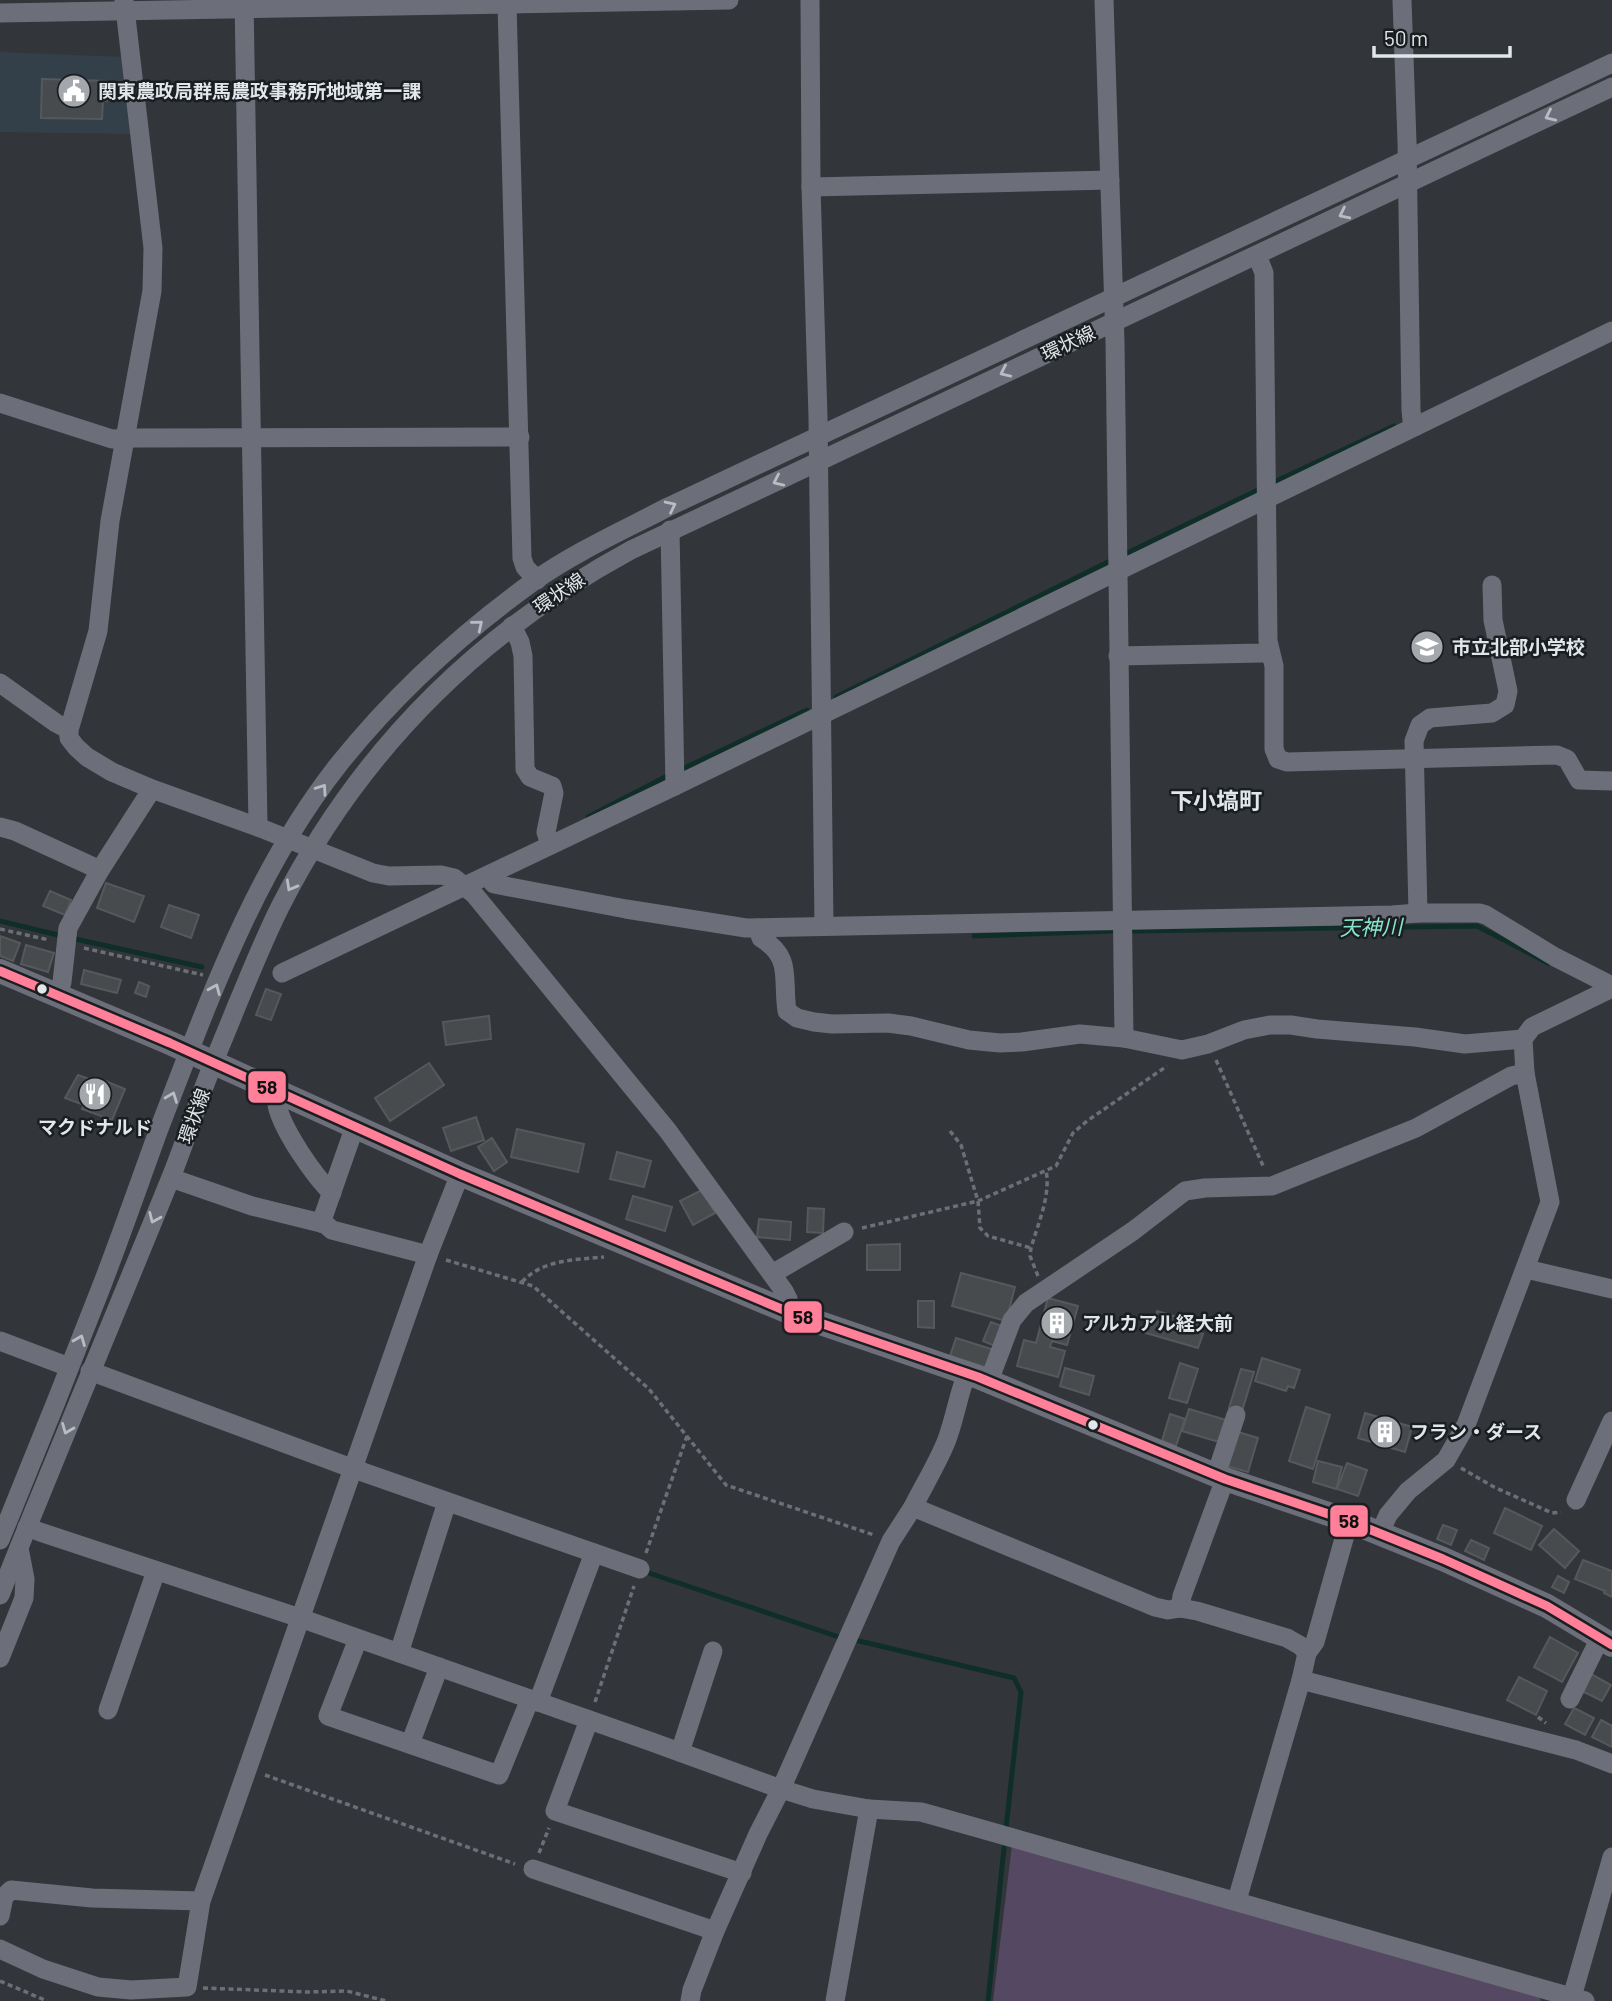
<svg xmlns="http://www.w3.org/2000/svg" width="1612" height="2001" font-family="Barlow,'Noto Sans JP',sans-serif">
<rect width="100%" height="100%" fill="#32363a"/>
<path fill="#334049" d="M0,52l124,5 9,77 -133,-2z"/>
<path fill="#544862" d="M1012,1845l527,151 2,5h-548z"/>
<g fill="none" stroke-linecap="round" stroke-linejoin="round">
<g stroke="#102e28" stroke-width="5">
<path d="M1272,483l122,-57"/>
<path d="M1121,556l139,-67"/>
<path d="M836,697l276,-137"/>
<path d="M678,771l129,-61"/>
<path d="M588,817l81,-42"/>
<path d="M0,921l62,15"/>
<path d="M1133,931l344,-5 71,37"/>
<path d="M974,936l138,-5"/>
<path d="M71,938l131,29"/>
<path d="M646,1572l196,66"/>
<path d="M851,1639l163,39 7,14 -15,136"/>
<path d="M988,2001l16,-153"/>
</g>
</g>
<g fill="#474b4d" stroke="#55595b" stroke-width="2">
<path d="M42,79l65,2v20h-4l-1,18 -61,-1z"/>
<path d="M106,883l38,13 -10,26 -37,-14z"/>
<path d="M50,891l21,9 -6,15 -22,-9z"/>
<path d="M169,905l30,10 -8,23 -30,-11z"/>
<path d="M0,936l20,7 -7,18 -13,-5z"/>
<path d="M26,945l28,8 -6,19 -27,-8z"/>
<path d="M84,970l37,10 -4,13 -36,-9z"/>
<path d="M139,982l10,4 -3,11 -11,-4z"/>
<path d="M266,989l15,5 -10,26 -15,-5z"/>
<path d="M489,1016l2,23 -45,6 -3,-23z"/>
<path d="M429,1063l15,22 -54,36 -15,-23z"/>
<path d="M78,1075l22,8 1,-4 24,10 -13,31 -30,-11 2,-4 -19,-7z"/>
<path d="M476,1117l8,23 -33,11 -8,-23z"/>
<path d="M517,1129l67,15 -6,28 -67,-15z"/>
<path d="M492,1138l15,24 -13,9 -16,-24z"/>
<path d="M617,1152l34,9 -7,26 -34,-8z"/>
<path d="M702,1190l13,23 -22,12 -13,-24z"/>
<path d="M633,1196l39,11 -7,24 -39,-12z"/>
<path d="M808,1208l16,1 -1,24 -16,-1z"/>
<path d="M759,1219l32,3 -1,18 -33,-3z"/>
<path d="M900,1244v26h-33v-25z"/>
<path d="M961,1273l54,14 -9,34 -54,-15z"/>
<path d="M1048,1298l30,8 -11,39 -15,-4 -2,6 15,4 -7,26 -41,-11 7,-26 12,3z"/>
<path d="M918,1301h16v27l-16,-1z"/>
<path d="M1157,1311l43,13 -3,8 6,2 -5,14 -52,-15 5,-15 4,1z"/>
<path d="M991,1322l13,5 -9,19 -12,-5z"/>
<path d="M956,1338l38,12 -6,18 -38,-12z"/>
<path d="M1262,1358l38,12 -6,18 -6,-2 -2,5 -31,-10z"/>
<path d="M1180,1363l18,6 -11,34 -18,-5z"/>
<path d="M1065,1368l29,8 -5,19 -29,-9z"/>
<path d="M1241,1369l13,3 -12,39 -13,-3z"/>
<path d="M1306,1407l24,8 -17,54 -24,-8z"/>
<path d="M1189,1409l37,11 -7,22 -37,-11z"/>
<path d="M1365,1413l47,14 -7,25 -47,-14z"/>
<path d="M1170,1414l15,5 -9,27 -14,-5z"/>
<path d="M1238,1432l20,6 -10,34 -21,-6z"/>
<path d="M1318,1461l24,6 -6,22 -23,-7z"/>
<path d="M1347,1463l20,7 -9,26 -21,-7z"/>
<path d="M1505,1508l37,18 -11,24 -37,-17z"/>
<path d="M1443,1525l14,5 -6,15 -14,-6z"/>
<path d="M1554,1529l25,22 -14,17 -26,-23z"/>
<path d="M1471,1540l18,8 -5,12 -19,-9z"/>
<path d="M1583,1560l29,11v26l-8,-4 1,-2 -30,-12z"/>
<path d="M1558,1576l11,6 -5,11 -12,-6z"/>
<path d="M1550,1637l28,16 -16,29 -28,-15z"/>
<path d="M1591,1674l20,11 -9,16 -20,-10z"/>
<path d="M1519,1677l28,14 -11,24 -29,-15z"/>
<path d="M1574,1708l20,10 -9,17 -20,-11z"/>
<path d="M1601,1720l11,6v21l-20,-10z"/>
</g>
<g fill="none" stroke-linecap="round" stroke-linejoin="round">
<g stroke="#6c6f76" stroke-width="3.5" stroke-dasharray="5 3.5" stroke-linecap="butt">
<path d="M0,929l49,11"/>
<path d="M84,948l119,27"/>
<path d="M1216,1060l48,108"/>
<path d="M950,1131l11,14 17,56 2,27 8,8 43,12"/>
<path d="M862,1228l116,-27 78,-35 17,-33 14,-12 80,-55"/>
<path d="M446,1260l87,26 116,103 77,96 148,50"/>
<path d="M1038,1276l-8,-20 1,-8c7,-25 20,-52 15,-78"/>
<path d="M522,1282c21,-23 53,-22 82,-25"/>
<path d="M1461,1468l33,19 58,26 9,-1"/>
<path d="M646,1553l41,-117"/>
<path d="M595,1702l39,-116"/>
<path d="M1538,1717l8,6"/>
<path d="M265,1775l250,89"/>
<path d="M539,1853l10,-25"/>
<path d="M0,1981l47,20"/>
<path d="M203,1988l105,4 39,-1 39,10"/>
</g>
<g stroke="#6c6f7a" stroke-width="19">
<path d="M124,0l29,248 -1,43 -42,230 -12,110 -29,99v8l7,9 11,10 25,15 40,17 106,38 115,46 16,3 52,-1 13,3 20,16 194,237 116,160 4,8 3,14"/>
<path d="M244,0l14,827"/>
<path d="M810,0l1,187 7,230 6,509"/>
<path d="M1104,0l11,342 9,696"/>
<path d="M1402,0l5,142 4,268 1,10 4,6"/>
<path d="M507,4l15,554 3,9 12,13"/>
<path d="M0,13l729,-13"/>
<path d="M811,187l299,-7"/>
<path d="M1257,255l7,18 4,368 6,25v83l4,10 9,3 270,-7 10,4 12,21 33,1"/>
<path d="M0,403l112,36 22,-1 386,-1"/>
<path d="M670,530l5,256"/>
<path d="M512,626l8,16 3,14 2,113 5,8 22,9 2,7 -8,39 4,13"/>
<path d="M1118,656l144,-3 7,-2"/>
<path d="M0,683l56,40 13,7"/>
<path d="M0,827l15,4 85,39"/>
<path d="M488,877l6,7 132,25 120,19 646,-13 26,-2h61l7,2 69,42 57,29"/>
<path d="M1418,913l-4,-172 6,-16 10,-7 62,-5 13,-8 3,-14 -15,-71 -1,-35"/>
<path d="M758,928l3,10c32,20 21,40 26,73l10,7 17,4 18,2 56,-1 23,3 58,14 31,3 22,-1 58,-8 44,4 58,12 26,-6 36,-14 26,-5h21l26,4 98,8 50,7 58,-5"/>
<path d="M282,973l393,-187 937,-455"/>
<path d="M57,995l5,-13 6,-54 32,-58 52,-81"/>
<path d="M277,1092c0,6 -1,11 1,17 7,24 36,67 54,84"/>
<path d="M171,1178l81,28 73,18 7,6 96,25"/>
<path d="M321,1223l34,-97"/>
<path d="M1526,1269l86,20"/>
<path d="M772,1274l72,-42"/>
<path d="M0,1341l69,26"/>
<path d="M90,1371l264,98 286,100"/>
<path d="M989,1381l23,-61 14,-17 107,-72 52,-40 20,-3 67,-2 144,-58 95,-52 14,-3"/>
<path d="M1216,1475l20,-60"/>
<path d="M1576,1500l36,-79"/>
<path d="M913,1507c11,-22 24,-43 33,-65 9,-23 12,-47 21,-69"/>
<path d="M27,1527l13,5 260,86 352,124 129,47 32,10 56,10 52,3 11,3 653,186"/>
<path d="M1380,1533l8,-18 20,-24 38,-31 20,-35 84,-223 -25,-129 -2,-34 9,-12 74,-36 6,-5"/>
<path d="M0,1540c35,-85 69,-170 102,-255 20,-52 38,-104 57,-156 49,-126 95,-258 180,-365 56,-70 123,-131 195,-183 41,-29 90,-51 134,-74l944,-444"/>
<path d="M0,1595c55,-138 113,-275 169,-413 13,-31 23,-63 35,-95 10,-27 22,-54 33,-82 14,-33 27,-66 43,-98 79,-156 198,-274 351,-357l981,-463"/>
<path d="M1180,1608l2,-12 43,-117"/>
<path d="M358,1639l-30,77 171,59 31,-76"/>
<path d="M399,1653l48,-151"/>
<path d="M1307,1653l8,-11 34,-121"/>
<path d="M0,1658l24,-60 1,-19 -6,-31"/>
<path d="M1301,1680l275,70 36,14"/>
<path d="M1570,1699l30,-61"/>
<path d="M538,1702l56,-149"/>
<path d="M108,1710l48,-139"/>
<path d="M589,1720l-34,91 187,62"/>
<path d="M410,1744l29,-77"/>
<path d="M680,1752l33,-101"/>
<path d="M533,1869l182,62"/>
<path d="M0,1916l4,-19 7,-7 81,8 109,3"/>
<path d="M0,1949l43,20 55,18 33,3 56,-3 14,-86 227,-646 32,-81"/>
<path d="M1572,1997l40,-140"/>
<path d="M690,2001l2,-11 23,-59 43,-97 23,-45 110,-248 22,-34 242,100 13,3 12,-2 17,3 90,27 14,8 6,7 -6,27 -64,220"/>
<path d="M835,2001l34,-192"/>
</g>
<path stroke="#6c6f7a" stroke-width="24" d="M0,971l170,72 290,131 331,139 187,64 247,102 124,42 94,38 104,47 65,39"/>
<defs>
<path id="bus-1" d="M0,971l170,72 290,131 331,139 187,64 247,102 124,42 94,38 104,47 65,39"/>
</defs>
<use href="#bus-1" stroke="#1a1e21" stroke-width="14"/>
<use href="#bus-1" stroke="#ff8098" stroke-width="9"/>
</g>
<defs><path id="oneway-chevron" d="M-2-3.5L2.5 0L-2 3.5" fill="none" stroke-width="1.6" stroke-linecap="round" stroke-linejoin="round" transform="scale(1.75)"/></defs>
<g stroke="#b8bcc3">
<use href="#oneway-chevron" transform="translate(1550 116) rotate(155)"/>
<use href="#oneway-chevron" transform="translate(1344 214) rotate(154)"/>
<use href="#oneway-chevron" transform="translate(1005 372) rotate(155)"/>
<use href="#oneway-chevron" transform="translate(778 481) rotate(155)"/>
<use href="#oneway-chevron" transform="translate(671 506) rotate(-26)"/>
<use href="#oneway-chevron" transform="translate(478 625) rotate(-39)"/>
<use href="#oneway-chevron" transform="translate(322 789) rotate(-55)"/>
<use href="#oneway-chevron" transform="translate(291 886) rotate(119)"/>
<use href="#oneway-chevron" transform="translate(215 989) rotate(-67)"/>
<use href="#oneway-chevron" transform="translate(172 1097) rotate(-69)"/>
<use href="#oneway-chevron" transform="translate(154 1218) rotate(113)"/>
<use href="#oneway-chevron" transform="translate(80 1340) rotate(-68)"/>
<use href="#oneway-chevron" transform="translate(67 1429) rotate(112)"/>
</g>
<defs>
<symbol id="civic-disc" viewBox="-11 -11 22 22"><circle r="9.5" fill="#a4a8ac" stroke="#1a1e21"/><path d="M-.6-6.5H3V-4.5H.6V-3L4-1V1h2V6H-6V1h2V-1L-.6-3ZM-1.2 2.5V6h2.4V2.5Z" fill="#fff"/></symbol>
<symbol id="school-disc" viewBox="-11 -11 22 22"><circle r="9.5" fill="#a4a8ac" stroke="#1a1e21"/><path d="M0-5L7-2L0 1L-7-2ZM-4 1L0 2.5L4 1V4Q0 6-4 4Z" fill="#fff"/></symbol>
<symbol id="restaurant-disc" viewBox="-11 -11 22 22"><circle r="9.5" fill="#a4a8ac" stroke="#1a1e21"/><path d="M-5-6h1v4h1v-4h1v4h1v-4h1v5L-1.5 .5V6h-2V.5L-5-1ZM5-6V6H3V1.5H1.5Q1.5-4 5-6Z" fill="#fff"/></symbol>
<symbol id="building-disc" viewBox="-11 -11 22 22"><circle r="9.5" fill="#a4a8ac" stroke="#1a1e21"/><path d="M-4-6H4V6H1V3H-1V6H-4ZM-2.5-4.3h1.7v1.8h-1.7ZM.8-4.3h1.7v1.8H.8ZM-2.5-1h1.7V.8h-1.7ZM.8-1h1.7V.8H.8Z" fill="#fff"/></symbol>
</defs>
<g fill-rule="evenodd">
<use href="#civic-disc" x="55" y="72" width="38" height="38"/>
<use href="#school-disc" x="1408" y="628" width="38" height="38"/>
<use href="#restaurant-disc" x="76" y="1075" width="38" height="38"/>
<use href="#building-disc" x="1038" y="1304" width="38" height="38"/>
<use href="#building-disc" x="1366" y="1413" width="38" height="38"/>
</g>
<g fill="#e1e6ea" stroke="#1a1e21" stroke-width="2.5">
<circle cx="42" cy="989" r="6"/>
<circle cx="1093" cy="1425" r="6"/>
</g>
<g text-anchor="middle" stroke-width="5" stroke-linejoin="round" paint-order="stroke">
<g font-size="19" font-weight="bold" fill="#e1e6ea" stroke="#1a1e21" text-anchor="start">
<text x="98" y="98">関東農政局群馬農政事務所地域第一課</text>
<text x="1452" y="654">市立北部小学校</text>
<text x="95" y="1134" text-anchor="middle">マクドナルド</text>
<text x="1082" y="1330">アルカアル経大前</text>
<text x="1410" y="1439">フラン・ダース</text>
</g>
<g font-size="19" fill="#e1e6ea" stroke="#1a1e21">
<text transform="translate(1068 343) rotate(-25)" y="7">環状線</text>
<text transform="translate(559 593) rotate(-34)" y="7">環状線</text>
<text transform="translate(194 1116) rotate(-70)" y="7">環状線</text>
</g>
<g font-size="21" font-style="italic" fill="#86e5cc" stroke="#1a1e21">
<text transform="translate(1371 928) rotate(-1)" y="7">天神川</text>
</g>
<g font-size="23" font-weight="bold" fill="#e1e6ea" stroke="#1a1e21">
<text x="1216" y="809">下小塙町</text>
</g>
</g>
<g stroke="#1a1e21" stroke-width="2.5">
<rect x="247" y="1070" width="40" height="34" rx="7" fill="#ff8098"/>
<rect x="783" y="1300" width="40" height="34" rx="7" fill="#ff8098"/>
<rect x="1329" y="1504" width="40" height="34" rx="7" fill="#ff8098"/>
</g>
<g font-size="19" text-anchor="middle" font-weight="bold" fill="#111">
<text x="267" y="1094">58</text>
<text x="803" y="1324">58</text>
<text x="1349" y="1528">58</text>
</g>
<path d="M1374 46v10h136v-10" fill="none" stroke="#e1e6ea" stroke-width="3.5"/>
<text x="1384" y="46" font-size="21" fill="#e1e6ea" stroke="#1a1e21" stroke-width="5" paint-order="stroke">50 m</text>
</svg>
